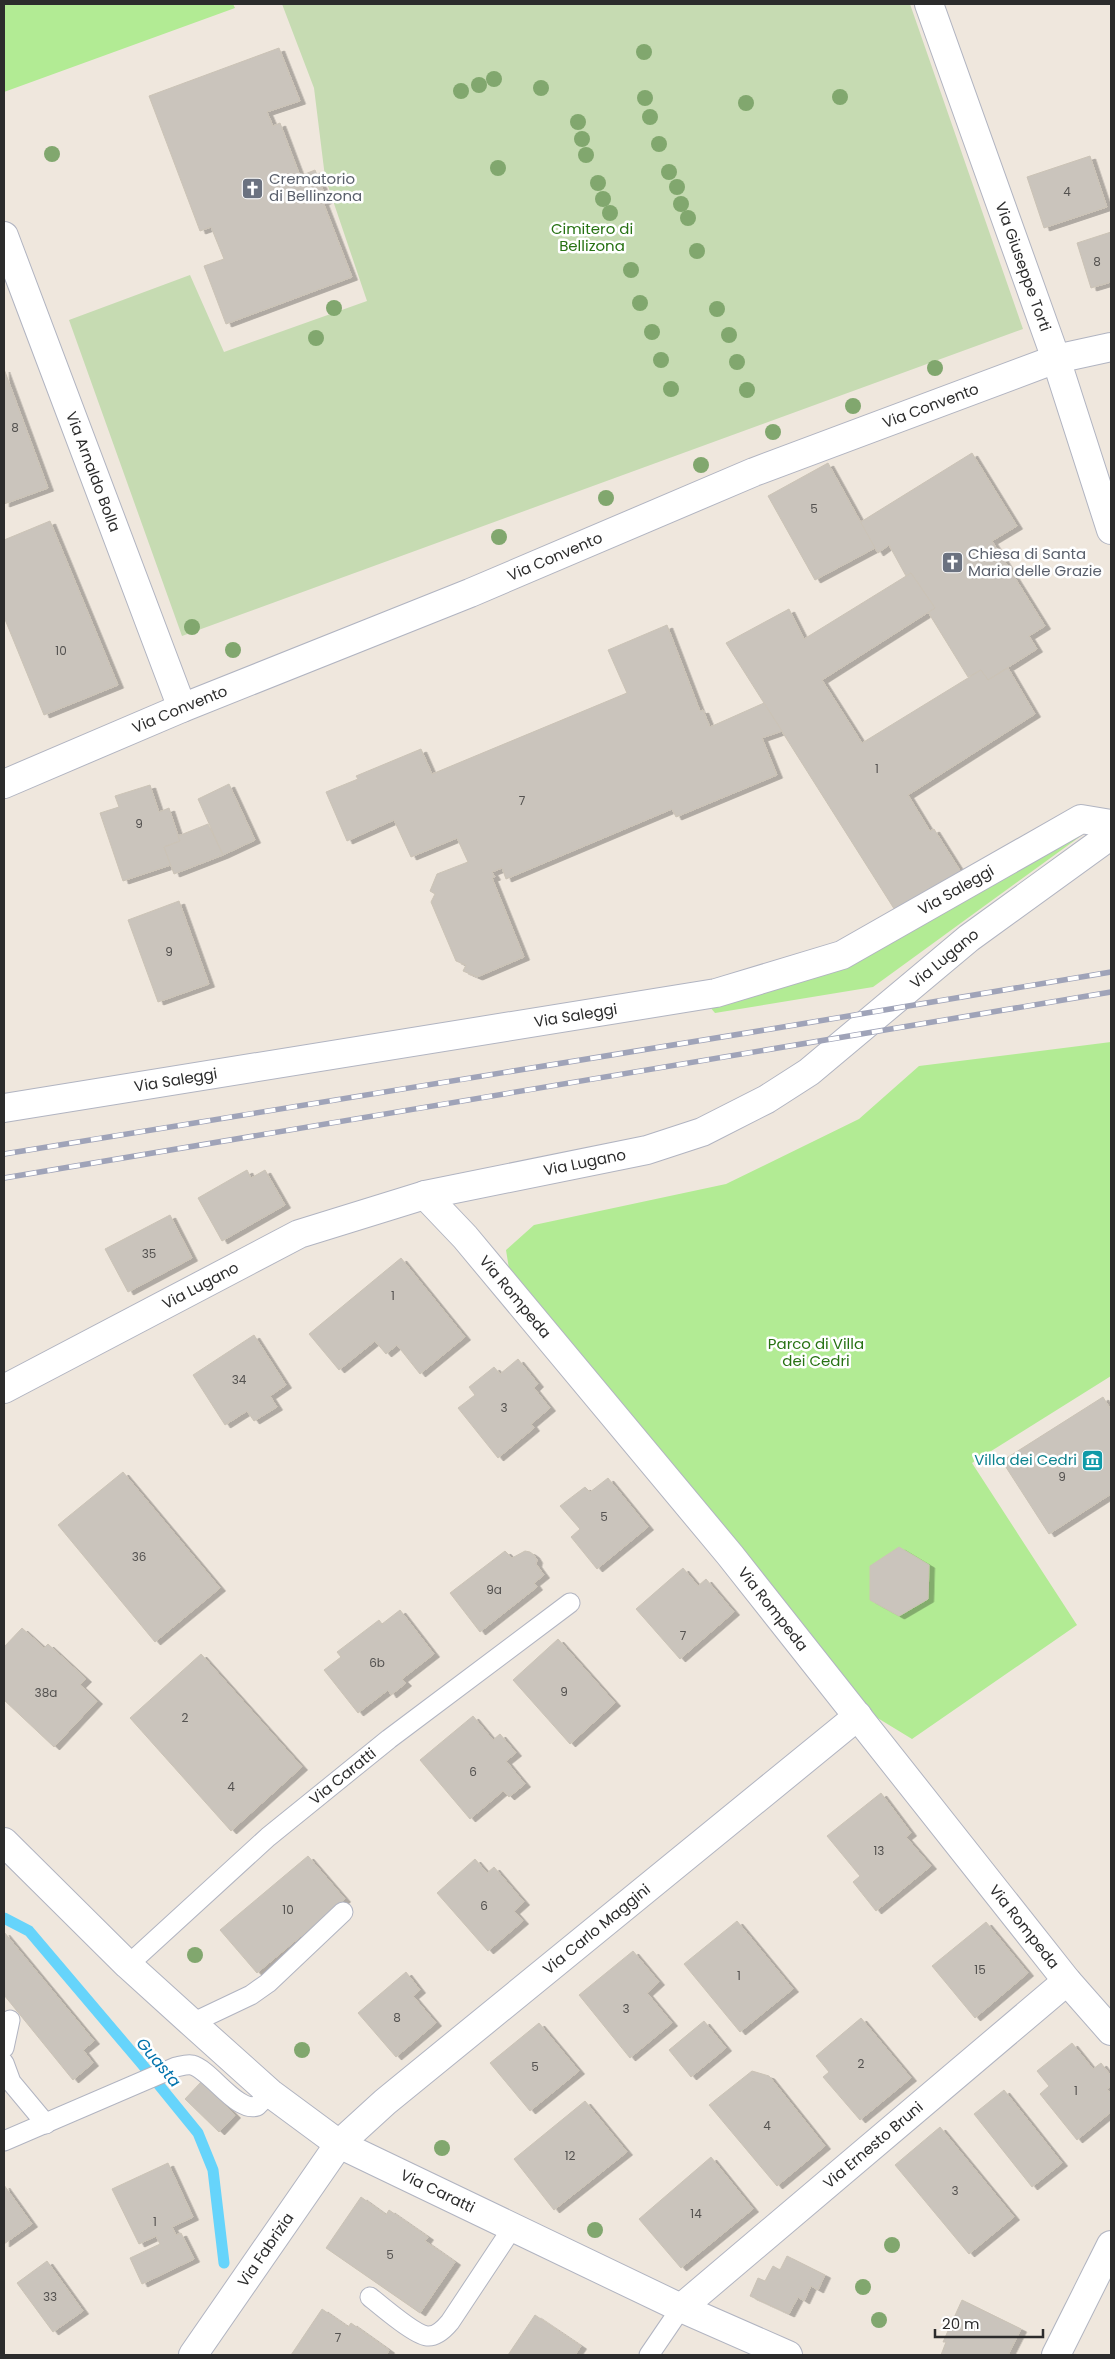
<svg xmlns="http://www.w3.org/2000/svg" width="1115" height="2359" font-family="Poppins,sans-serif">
<defs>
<filter id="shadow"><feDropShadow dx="5.5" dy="3" stdDeviation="0" flood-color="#0004"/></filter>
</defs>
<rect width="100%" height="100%" fill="#efe7dd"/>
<g fill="#b2eb94">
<path d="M4,4h229l2,4 -231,84z"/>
<path d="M1088,826l1,4 -216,157 -158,26 -5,-6z"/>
<path d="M1111,1042v334l-139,87 105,162 -165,114 -41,-25 -360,-433 -5,-31 28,-25 192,-41 133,-65 60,-53z"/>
</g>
<path fill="#c6dbb2" d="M282,4h628l113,325 -841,307 -113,-316 121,-45 34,77 143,-51 -42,-124 -11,-89z"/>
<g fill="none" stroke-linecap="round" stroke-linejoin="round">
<path stroke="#66d4fb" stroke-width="11" d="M4,1918l25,13 112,132 57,70 15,37 11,93"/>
</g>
<g fill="#cac4bc" stroke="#cbc3b6" filter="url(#shadow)">
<path d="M279,48l21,53 -33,11 6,14 7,-3 20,53 15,-6 12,30 -4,2 29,75 -126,47 -22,-58 20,-7 -13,-32 -11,4 -51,-135z"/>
<path d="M1090,156l17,51 -63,21 -17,-51z"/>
<path d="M1111,232v50l-20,6 -14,-45z"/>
<path d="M4,369l44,119 -44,16z"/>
<path d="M972,453l45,73 -25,15 53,85 -16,10 8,13 -49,31 -7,-10 -13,7 -40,-65 7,-4 -24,-35 -5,3 -17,-31 -11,8 -19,-30z"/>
<path d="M828,463l47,85 -60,32 -47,-84z"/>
<path d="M50,521l68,164 -74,30 -40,-98v-77z"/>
<path d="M911,573l24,35 -113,72 40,63 119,-73 7,10 20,-12 27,46 -127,81 22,36 4,-2 27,43 -63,43 -172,-272 63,-34 15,30z"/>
<path d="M667,625l33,86 3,-1 7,17 54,-24 18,28 -20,7 15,37 -101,42 -4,-8 -166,70 -4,-11 -10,4 3,5 -3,1 32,79 -47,20 -14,-6 3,-6 -10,-4 -25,-59 4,-8 -5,-3 7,-17 31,-12 -11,-24 -46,19 -17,-37 -47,21 -21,-49 32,-13 -2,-3 65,-27 11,25 195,-81 -19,-43z"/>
<path d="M229,784l26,56 -32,15 -25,-56z"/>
<path d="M150,785l9,27 10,-4 11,33 -16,6 7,18 -48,16 -23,-68 19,-6 -4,-11z"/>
<path d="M208,824l15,31 -49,19 -10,-27 16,-6 -2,-5z"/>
<path d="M179,901l30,83 -51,18 -30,-82z"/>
<path d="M247,1170l4,8 14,-8 20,35 -63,36 -24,-43z"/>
<path d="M170,1215l22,43 -64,34 -23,-43z"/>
<path d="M401,1258l64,79 -45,37 -23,-29 -11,9 -11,-13 -36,29 -30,-36z"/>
<path d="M254,1335l32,50 -16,11 7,11 -23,14 -7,-10 -22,14 -32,-50z"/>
<path d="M518,1359l20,25 -4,4 16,20 -19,16 3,4 -36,30 -40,-50 17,-13 -6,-8 25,-20 6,7z"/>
<path d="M1103,1397l8,13v84l-62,40 -47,-73z"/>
<path d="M123,1472l97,116 -65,54 -97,-117z"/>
<path d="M608,1478l40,49 -51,42 -26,-32 9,-8 -20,-23 25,-19 5,5z"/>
<path d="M899,1547l30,18 -1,34 -29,17 -29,-16v-34z"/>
<path d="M505,1551l7,7 13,-7 5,1 4,3 3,5 -1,4 8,11 -10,8 3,4 -57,45 -30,-39z"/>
<path d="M683,1568l15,18 8,-7 28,33 -54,47 -44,-50z"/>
<path d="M400,1610l34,44 -32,25 4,4 -15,12 -3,-5 -30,23 -34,-43 17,-13 -4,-5 42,-32 3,4z"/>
<path d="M22,1628l22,20 4,-4 38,35 -6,6 17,16 -43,46 -50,-47v-53z"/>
<path d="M558,1639l57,64 -45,41 -57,-64z"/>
<path d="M201,1654l101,113 -71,64 -101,-113z"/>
<path d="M473,1716l20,24 7,-6 16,19 -10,8 19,23 -16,13 -6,-6 -33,28 -50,-59z"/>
<path d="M881,1793l30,40 -5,4 25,29 -55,45 -23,-29 7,-6 -33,-40z"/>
<path d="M308,1856l37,43 -88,74 -37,-43z"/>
<path d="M475,1859l12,14 7,-6 30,35 -10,9 9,10 -35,30 -51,-58z"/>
<path d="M737,1921l56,68 -53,43 -56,-68z"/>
<path d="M986,1922l42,51 -53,45 -43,-52z"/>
<path d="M4,1932l90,109 -11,9 10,13 -20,17 -69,-85z"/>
<path d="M633,1951l26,31 -12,11 25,30 -42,35 -51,-63z"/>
<path d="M406,1972l14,18 -7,6 23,27 -40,34 -38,-44z"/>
<path d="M861,2018l50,60 -51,42 -37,-43 6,-5 -13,-16z"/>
<path d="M704,2021l22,27 -35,29 -22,-27z"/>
<path d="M539,2023l40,48 -49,40 -40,-48z"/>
<path d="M1072,2043l21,26 8,-6 10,13v10l-4,3 4,5v18l-34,28 -37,-46 9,-8 -12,-15z"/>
<path d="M752,2071l17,5 56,70 -48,40 -68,-81z"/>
<path d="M201,2082l34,33 -16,17 -34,-33z"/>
<path d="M1004,2090l58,73 -30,24 -58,-73z"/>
<path d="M585,2101l42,51 -73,58 -40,-51z"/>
<path d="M940,2127l74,90 -45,37 -74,-89z"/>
<path d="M711,2157l42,52 -72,59 -42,-49z"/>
<path d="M168,2163l25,54 -21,10 4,8 5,-2 13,26 -52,25 -12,-26 30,-14 -4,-8 -17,8 -27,-55z"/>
<path d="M4,2185l28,39 -28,20z"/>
<path d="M361,2197l25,18 3,-5 39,27 -3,4 30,21 -35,51 -94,-65z"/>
<path d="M787,2256l38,19 -7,15 -7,-4 -7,15 -6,-4 -9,17 -39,-18 8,-18 7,3 8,-15 7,4z"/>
<path d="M47,2261l36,50 -30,21 -36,-49z"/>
<path d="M962,2300l59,29 -13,26h-67l5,-13h-3z"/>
<path d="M322,2309l26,18 3,-4 38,27 -2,4 2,1h-98z"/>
<path d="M535,2315l46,31 -6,9h-67z"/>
</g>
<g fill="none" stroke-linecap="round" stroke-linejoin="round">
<defs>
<g id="lane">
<path id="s1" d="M128,1965l140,-128 121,-98 181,-136"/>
<path d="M192,2023l59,-28 17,-12 75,-71"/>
<path d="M4,2048l6,-28"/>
<path d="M4,2063l7,19 35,42"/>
<path d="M4,2141l172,-74c5,-1 11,-3 16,-2 19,5 45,48 65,41l13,-13"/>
<path d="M370,2297c11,9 45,38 57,39 9,1 18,-8 23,-14l63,-95"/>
<path d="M649,2355l32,-47"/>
</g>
<g id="street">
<path id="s2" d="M929,4l127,355 55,171"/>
<path id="s3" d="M4,236l178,472"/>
<path id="s4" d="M4,784l178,-76 288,-115 284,-121 302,-113 55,-12"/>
<path id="s5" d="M4,1108l712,-115 126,-38 239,-136 30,5"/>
<path id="s6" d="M425,1195l40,42 265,318 337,426 44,50"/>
<path id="s7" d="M4,1389l295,-155 126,-39 222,-45 55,-18 65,-33 42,-27 160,-134 142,-103"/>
<path id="s8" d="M4,1842l124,123 64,58 78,70 69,51 342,164 107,47"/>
<path id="s9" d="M681,2308l386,-327"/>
<path id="s10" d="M193,2355l146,-211 46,-42 473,-386"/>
<path d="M1056,2355l55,-110"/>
</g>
</defs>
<use href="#lane" stroke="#b1b4c1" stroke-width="21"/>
<use href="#street" stroke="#b1b4c1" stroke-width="30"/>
<use href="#lane" stroke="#fff" stroke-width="19"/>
<use href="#street" stroke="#fff" stroke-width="28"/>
<defs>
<g id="rail">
<path d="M4,1154l767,-125 340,-57"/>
<path d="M4,1178l1107,-186"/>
</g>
</defs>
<use href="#rail" stroke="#9fa3b8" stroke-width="5.5"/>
<use href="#rail" stroke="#fff" stroke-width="4" stroke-dasharray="11" stroke-linecap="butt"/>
</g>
<g fill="#81a76e">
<circle cx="644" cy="52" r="8"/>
<circle cx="494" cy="79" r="8"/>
<circle cx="479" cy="85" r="8"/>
<circle cx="541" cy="88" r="8"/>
<circle cx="461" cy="91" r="8"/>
<circle cx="840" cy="97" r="8"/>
<circle cx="645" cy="98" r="8"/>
<circle cx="746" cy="103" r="8"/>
<circle cx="650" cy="117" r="8"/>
<circle cx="578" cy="122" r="8"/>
<circle cx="582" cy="139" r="8"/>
<circle cx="659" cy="144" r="8"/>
<circle cx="52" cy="154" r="8"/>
<circle cx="586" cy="155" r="8"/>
<circle cx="498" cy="168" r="8"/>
<circle cx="669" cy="172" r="8"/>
<circle cx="598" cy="183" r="8"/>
<circle cx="677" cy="187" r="8"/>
<circle cx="603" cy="199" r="8"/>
<circle cx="681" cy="204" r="8"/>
<circle cx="610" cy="213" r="8"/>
<circle cx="688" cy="218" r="8"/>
<circle cx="697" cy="251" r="8"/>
<circle cx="631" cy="270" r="8"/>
<circle cx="640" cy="303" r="8"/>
<circle cx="334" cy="308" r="8"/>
<circle cx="717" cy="309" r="8"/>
<circle cx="652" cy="332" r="8"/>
<circle cx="729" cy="335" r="8"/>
<circle cx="316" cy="338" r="8"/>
<circle cx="661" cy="360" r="8"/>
<circle cx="737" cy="362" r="8"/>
<circle cx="935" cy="368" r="8"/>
<circle cx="671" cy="389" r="8"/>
<circle cx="747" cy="390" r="8"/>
<circle cx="853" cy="406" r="8"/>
<circle cx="773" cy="432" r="8"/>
<circle cx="701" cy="465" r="8"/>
<circle cx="606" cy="498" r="8"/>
<circle cx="499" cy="537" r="8"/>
<circle cx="192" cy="627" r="8"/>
<circle cx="233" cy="650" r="8"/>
<circle cx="195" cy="1955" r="8"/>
<circle cx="302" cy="2050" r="8"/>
<circle cx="442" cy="2148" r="8"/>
<circle cx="595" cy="2230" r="8"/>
<circle cx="892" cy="2245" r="8"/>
<circle cx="863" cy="2287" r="8"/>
<circle cx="879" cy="2320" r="8"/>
</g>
<defs>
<symbol id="church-square" viewBox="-11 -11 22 22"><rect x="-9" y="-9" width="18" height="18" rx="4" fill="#6b7280" stroke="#fff"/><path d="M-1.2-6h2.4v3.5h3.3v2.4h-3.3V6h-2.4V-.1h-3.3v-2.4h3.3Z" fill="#fff"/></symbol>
<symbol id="museum-square" viewBox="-11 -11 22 22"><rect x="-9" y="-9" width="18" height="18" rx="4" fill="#0f9aa8" stroke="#fff"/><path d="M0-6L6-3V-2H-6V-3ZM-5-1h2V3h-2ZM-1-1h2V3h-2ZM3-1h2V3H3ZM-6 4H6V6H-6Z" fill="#fff"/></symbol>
</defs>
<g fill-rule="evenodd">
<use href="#church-square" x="240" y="176" width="25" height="25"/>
<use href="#church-square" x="940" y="550" width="25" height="25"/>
<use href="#museum-square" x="1080" y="1448" width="25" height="25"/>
</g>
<g text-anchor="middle" stroke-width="5" stroke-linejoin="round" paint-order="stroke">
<g font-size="12" fill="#545250">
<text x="1067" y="196">4</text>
<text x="1097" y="266">8</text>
<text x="15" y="432">8</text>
<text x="814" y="513">5</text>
<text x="61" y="655">10</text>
<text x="877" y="773">1</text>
<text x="522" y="805">7</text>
<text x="139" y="828">9</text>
<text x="169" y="956">9</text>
<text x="149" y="1258">35</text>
<text x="393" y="1300">1</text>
<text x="239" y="1384">34</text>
<text x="504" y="1412">3</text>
<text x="1062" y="1481">9</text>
<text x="604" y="1521">5</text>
<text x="139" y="1561">36</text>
<text x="494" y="1594">9a</text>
<text x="683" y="1640">7</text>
<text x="377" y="1667">6b</text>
<text x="564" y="1696">9</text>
<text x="46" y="1697">38a</text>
<text x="185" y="1722">2</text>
<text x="473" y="1776">6</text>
<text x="231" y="1791">4</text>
<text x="879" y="1855">13</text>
<text x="484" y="1910">6</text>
<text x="288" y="1914">10</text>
<text x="980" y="1974">15</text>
<text x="739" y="1980">1</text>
<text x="626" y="2013">3</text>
<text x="397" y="2022">8</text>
<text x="861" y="2068">2</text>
<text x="535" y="2071">5</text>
<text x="1076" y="2095">1</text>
<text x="767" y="2130">4</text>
<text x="570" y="2160">12</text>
<text x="955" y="2195">3</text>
<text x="696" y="2218">14</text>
<text x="155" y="2226">1</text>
<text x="390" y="2259">5</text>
<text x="50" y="2301">33</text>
<text x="338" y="2342">7</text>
</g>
<g font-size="15" fill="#5b616d" stroke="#fff" text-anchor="start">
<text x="269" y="184">Crematorio<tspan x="269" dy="17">di Bellinzona</tspan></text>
<text x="968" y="559">Chiesa di Santa<tspan x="968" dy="17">Maria delle Grazie</tspan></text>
</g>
<g font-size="15" fill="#277213" stroke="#fff">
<text x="592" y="234">Cimitero di<tspan x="592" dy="17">Bellizona</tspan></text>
<text x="816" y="1349">Parco di Villa<tspan x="816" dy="17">dei Cedri</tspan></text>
</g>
<g font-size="15" fill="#2c2c2c" stroke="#fff">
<text dy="5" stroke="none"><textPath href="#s2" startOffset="279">Via Giuseppe Torti</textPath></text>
<text dy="5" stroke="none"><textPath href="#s4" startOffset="1001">Via Convento</textPath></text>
<text dy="5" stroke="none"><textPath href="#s3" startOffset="252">Via Arnaldo Bolla</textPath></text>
<text dy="5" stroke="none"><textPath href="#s4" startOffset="596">Via Convento</textPath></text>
<text dy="5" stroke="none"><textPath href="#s4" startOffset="191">Via Convento</textPath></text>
<text dy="5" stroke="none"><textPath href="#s5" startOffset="984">Via Saleggi</textPath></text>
<text dy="5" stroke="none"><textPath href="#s7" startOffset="1049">Via Lugano</textPath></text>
<text dy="5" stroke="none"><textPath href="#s5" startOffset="579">Via Saleggi</textPath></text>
<text dy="5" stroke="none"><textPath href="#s5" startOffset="174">Via Saleggi</textPath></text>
<text dy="5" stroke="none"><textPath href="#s7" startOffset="628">Via Lugano</textPath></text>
<text dy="5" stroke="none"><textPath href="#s7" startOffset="222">Via Lugano</textPath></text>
<text dy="5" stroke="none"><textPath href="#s6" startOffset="136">Via Rompeda</textPath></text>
<text dy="5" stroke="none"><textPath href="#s6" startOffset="541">Via Rompeda</textPath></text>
<text dy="5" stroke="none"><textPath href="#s1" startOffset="286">Via Caratti</textPath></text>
<text dy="5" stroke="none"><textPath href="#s6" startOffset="946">Via Rompeda</textPath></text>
<text dy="5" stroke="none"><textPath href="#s10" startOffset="592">Via Carlo Maggini</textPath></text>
<text dy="5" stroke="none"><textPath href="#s9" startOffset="252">Via Ernesto Bruni</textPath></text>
<text dy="5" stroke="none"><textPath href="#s8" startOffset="561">Via Caratti</textPath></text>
<text dy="5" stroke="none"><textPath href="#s10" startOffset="128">Via Fabrizia</textPath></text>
</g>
<g font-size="15" fill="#0d838f" stroke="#fff" text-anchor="end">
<text x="1077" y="1465">Villa dei Cedri</text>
</g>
<g font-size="16" font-style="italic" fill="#0072ac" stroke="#fff">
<text transform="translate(159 2062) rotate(50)" y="6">Guasta</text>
</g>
</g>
<rect width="1115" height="2359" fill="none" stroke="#2c2c2c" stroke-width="10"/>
<path d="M935 2329v8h108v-8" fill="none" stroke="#2c2c2c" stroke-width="2.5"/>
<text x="942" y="2329" font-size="15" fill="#2c2c2c" stroke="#ffffff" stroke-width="4" paint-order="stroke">20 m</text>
</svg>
